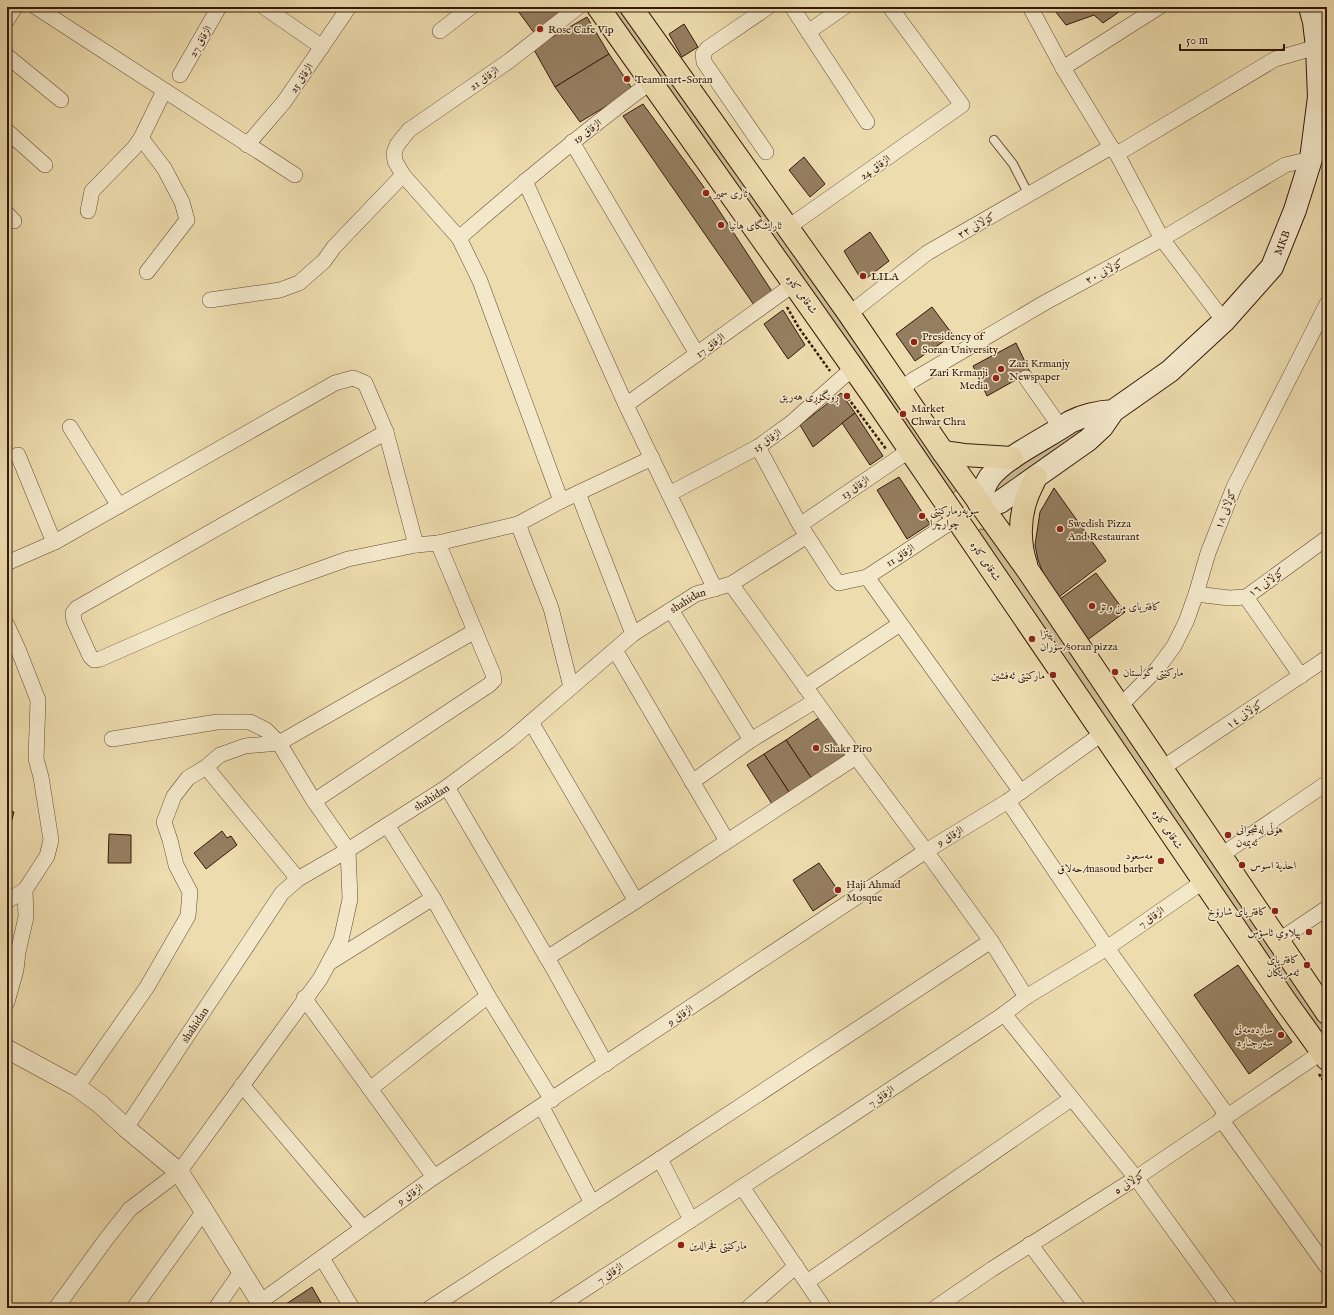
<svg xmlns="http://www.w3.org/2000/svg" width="1334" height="1315" font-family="'IM FELL English',Amiri,serif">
<rect width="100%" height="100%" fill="#eddcae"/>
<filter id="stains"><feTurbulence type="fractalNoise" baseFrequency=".005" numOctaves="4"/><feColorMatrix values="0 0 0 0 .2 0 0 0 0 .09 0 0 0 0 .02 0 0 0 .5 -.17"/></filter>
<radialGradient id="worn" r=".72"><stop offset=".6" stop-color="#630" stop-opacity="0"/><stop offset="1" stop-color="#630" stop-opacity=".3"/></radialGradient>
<g fill="#cebb92" stroke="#826a4e">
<path d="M619,7h3l123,174 212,309 -4,3 -97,-137 -241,-344z"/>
<path d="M1086,424l-1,6 -84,64 -8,-5 4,-12z"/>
<path d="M980,529l7,1 309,452 31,43v15l-38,-53 -312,-455z"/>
</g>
<g fill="#957e60" stroke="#35190b">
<path d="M515,7h63l-40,31z"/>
<path d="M1052,7h74l-23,16 -9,-8 -28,10z"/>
<path d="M587,17l22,37 -54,33 -22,-39z"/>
<path d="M684,24l14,23 -16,10 -13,-23z"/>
<path d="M609,54l24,36 -53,32 -25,-35z"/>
<path d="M643,104l60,82 70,107 -19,12 -131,-189z"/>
<path d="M804,157l21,27 -15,13 -21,-27z"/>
<path d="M870,232l19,29 -25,19 -3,-1 -17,-28z"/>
<path d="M932,307l21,28 -38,26 -19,-27z"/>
<path d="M783,310l22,35 -17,14 -24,-35z"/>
<path d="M1016,343l14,29 -43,24 -14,-30z"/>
<path d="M841,393l14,20 -42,34 -13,-22z"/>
<path d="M855,413l28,43 -13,9 -28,-42z"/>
<path d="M899,477l31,47 -23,15 -30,-49z"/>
<path d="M1054,488l52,73 -47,36 -16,-24 -5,-13 -3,-15 5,-33z"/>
<path d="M1096,573l29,39 -39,29 -26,-42z"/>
<path d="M820,717l26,39 -34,23 -26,-39z"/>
<path d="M786,740l26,39 -23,13 -25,-38z"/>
<path d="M764,754l25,38 -17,12 -25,-39z"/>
<path d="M7,810l7,2 -6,22h-1z"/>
<path d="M222,831l5,7 4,-2 6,9 -31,24 -12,-16z"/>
<path d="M109,834l22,1v28h-23z"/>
<path d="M819,863l21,30 -27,18 -20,-31z"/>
<path d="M1238,965l54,77 -43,32 -55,-79z"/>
<path d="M312,1287l12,21h-44z"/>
</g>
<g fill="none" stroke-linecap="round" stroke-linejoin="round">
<defs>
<path id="service" d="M994,140l19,24 16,31"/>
<g id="minor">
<path d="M36,7l259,168"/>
<path d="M264,7l58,40"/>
<path d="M792,7l75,115"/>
<path d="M1030,7l33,61 48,79 6,7 45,85 62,82"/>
<path d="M7,20l8,-13"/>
<path d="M440,31l31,-24"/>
<path d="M808,32l36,-25"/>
<path d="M7,56l54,44"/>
<path d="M1063,68l96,-61"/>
<path d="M180,75l39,-68"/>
<path d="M7,131l38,34"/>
<path d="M141,138l23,30 18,34 5,18 -40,52"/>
<path d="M572,142l125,212"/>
<path d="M247,145l37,-43 65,-95"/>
<path d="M766,152l-62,-90 -1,-8 5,-6 60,-41"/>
<path d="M1117,154l158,-95 42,-12h9"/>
<path d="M525,181l101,224 89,184"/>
<path d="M88,211l4,-20 42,-43 7,-10 23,-47"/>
<path d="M7,214l7,7"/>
<path d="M787,228l175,-123 -72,-98"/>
<path d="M459,238c62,-54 125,-107 192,-156"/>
<path d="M210,300l70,-10 19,-7 25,-22 10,-14 69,-72"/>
<path d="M849,314l78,-61 184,-106"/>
<path d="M1026,378l35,50"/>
<path d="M900,390l13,-10 133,-78 116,-63 123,-74 26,-6"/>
<path d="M626,405l168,-121"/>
<path d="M70,427l49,79"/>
<path d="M386,432l-309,176 -4,5 1,8 16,35 4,4 6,-1 117,-51 61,-24 70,-25 68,-14 22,-2 80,-19 43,-23 91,-43"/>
<path d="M758,447l42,78 35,54 4,4 28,-6 90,-59"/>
<path d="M18,455l32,78 5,9"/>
<path d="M578,493l55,141"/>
<path d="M669,494l89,-47 33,-24 62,-55"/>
<path d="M561,501l-81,-220 -21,-43 -56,-63 -8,-14 -1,-8 3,-8 12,-15 100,-69 69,-54"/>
<path d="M518,524l33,84 20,79"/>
<path d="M800,525l110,-75"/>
<path d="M7,563l48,-21 280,-159 18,-5 12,5 21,49 30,113"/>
<path d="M867,577l154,215"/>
<path d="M731,584l125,173 70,94 65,90 35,56"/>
<path d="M1196,594l33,4 17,-1 81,-59"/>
<path d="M1246,597l55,79"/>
<path d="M671,610l80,130"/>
<path d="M7,625l11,24 20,51 -2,59 5,18 10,63 -4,16 -22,34 1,27 -8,35 -2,18 -9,32"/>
<path d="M615,650l112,191"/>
<path d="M805,687l95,-63"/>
<path d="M1119,707l38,-38 17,-23 12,-24 10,-28 12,-41 26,-66 93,-183"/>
<path d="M531,722l105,179 -89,57"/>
<path d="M206,767l92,112"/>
<path d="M1161,769l166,-111"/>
<path d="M692,782l59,-42 64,-39"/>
<path d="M447,787l106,181 53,96"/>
<path d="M314,801l175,-116 5,-5 -1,-6 -55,-131"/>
<path d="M1008,801l99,147 120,167"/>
<path d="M387,825l46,73"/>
<path d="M1220,856l107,-73"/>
<path d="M7,901l18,-11"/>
<path d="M636,901l220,-144"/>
<path d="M1278,941l49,-33"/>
<path d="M329,963l104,-65 55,98"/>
<path d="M304,998l130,179"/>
<path d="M1004,1014l132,164 94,130"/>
<path d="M242,1085l121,143"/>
<path d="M77,1087l70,-100 41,-71 2,-24 -14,-27 -6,-25 -6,-18 10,-26 14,-18 18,-11 14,-12 25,-9 34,-3 196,-112"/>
<path d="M370,1089l118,-93 64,104"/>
<path d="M542,1107l50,96"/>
<path d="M1221,1119l106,148"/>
<path id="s1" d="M126,1128l156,-235 16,-14 50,-29 99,-63 62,-46 124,-107 63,-40 35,-10 76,-48"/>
<path d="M660,1159l31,61"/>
<path d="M742,1187l82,121"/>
<path d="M1030,1244l48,64"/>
<path d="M322,1258l30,50"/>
<path d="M807,1282l264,-183"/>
<path d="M260,1302l174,-125 492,-326 82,-50 95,-68"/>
<path d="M56,1308l51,-70 23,-29 49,-37 141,-193 21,-39 9,-41 -2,-49 -34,-49 -35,-58 -13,-13 -16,-8h-33l-105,17"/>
<path d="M134,1308l70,-97"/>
<path d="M216,1308l25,-36"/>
<path d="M430,1308l230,-149 331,-218"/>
<path d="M556,1308l284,-185 164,-109 22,-17 81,-49 97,-67"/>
<path d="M748,1308l48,-42"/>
<path d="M935,1308l57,-39 144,-91 186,-126"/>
</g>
<path id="tertiary" d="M7,1049l70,38 23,17 26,24 53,44 25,39 60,97"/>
<g id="secondary">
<path id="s2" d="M1113,411c-16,1 -29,4 -43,11 -23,16 -63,34 -80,55 -5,7 -8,16 -11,26l11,2 10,-3 88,-62 14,-13 11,-16 57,-40 54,-50 48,-54 23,-57 16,-51 8,-62 -2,-50 -3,-25 -4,-15"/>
</g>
<g id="primary">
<path d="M598,7l275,389 413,606 41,57"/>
<path d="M631,7l218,307 94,138 86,120 298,441"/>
<path d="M943,452l21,3 48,3"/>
<path d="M1026,564c-7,-21 -7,-46 1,-67 2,-6 6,-13 9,-20"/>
</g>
</defs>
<use href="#service" stroke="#634a34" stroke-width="10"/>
<use href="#minor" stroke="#634a34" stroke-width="16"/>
<use href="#tertiary" stroke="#634a34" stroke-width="20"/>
<use href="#secondary" stroke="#35190b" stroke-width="24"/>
<use href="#primary" stroke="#35190b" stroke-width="24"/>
<g stroke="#35190b" stroke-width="2.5" stroke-dasharray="3 2" stroke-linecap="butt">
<path d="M787,307l12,21 31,43"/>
<path d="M845,394l41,55"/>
<path d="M1319,1074l8,12"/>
</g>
<use href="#service" stroke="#f3e8ca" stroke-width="8"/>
<use href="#minor" stroke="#f3e8ca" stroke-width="15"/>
<use href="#tertiary" stroke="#f3e8ca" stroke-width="19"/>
<use href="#secondary" stroke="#f3e8ca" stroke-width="22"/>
<use href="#primary" stroke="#eddcae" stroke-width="22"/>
</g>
<g fill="#8f2418" stroke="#f3e8ca" stroke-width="1.5">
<circle cx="540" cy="29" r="4"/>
<circle cx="627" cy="79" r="4"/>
<circle cx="706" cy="193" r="4"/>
<circle cx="721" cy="225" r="4"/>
<circle cx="863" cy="276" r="4"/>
<circle cx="914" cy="342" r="4"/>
<circle cx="1001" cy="369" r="4"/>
<circle cx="996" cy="378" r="4"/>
<circle cx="847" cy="396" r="4"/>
<circle cx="903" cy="414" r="4"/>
<circle cx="922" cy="516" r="4"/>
<circle cx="1060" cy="529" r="4"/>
<circle cx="1092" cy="606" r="4"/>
<circle cx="1032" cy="639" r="4"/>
<circle cx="1115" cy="672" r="4"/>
<circle cx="1053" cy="675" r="4"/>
<circle cx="816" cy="748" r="4"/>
<circle cx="1228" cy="835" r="4"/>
<circle cx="1161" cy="861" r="4"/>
<circle cx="1242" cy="865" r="4"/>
<circle cx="838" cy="890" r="4"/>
<circle cx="1275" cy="911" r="4"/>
<circle cx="1309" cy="932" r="4"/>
<circle cx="1307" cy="965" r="4"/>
<circle cx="1281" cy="1035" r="4"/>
<circle cx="681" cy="1245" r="4"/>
</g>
<g text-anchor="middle" stroke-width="3" stroke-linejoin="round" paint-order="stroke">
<g font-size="11" fill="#35190b" stroke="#f3e8ca" text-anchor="start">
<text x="548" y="33">Rose Cafe Vip</text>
<text x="635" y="83">Teammart-Soran</text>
<text x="714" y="197">ئارى سمير</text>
<text x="729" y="229">ئارایشگای هانیا</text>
<text x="871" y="280">LILA</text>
<text x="922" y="340">Presidency of<tspan x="922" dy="13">Soran University</tspan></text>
<text x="1009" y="367">Zari Krmanjy<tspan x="1009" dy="13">Newspaper</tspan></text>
<text x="988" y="376" text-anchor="end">Zari Krmanji<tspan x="988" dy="13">Media</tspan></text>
<text x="839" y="400" text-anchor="end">ڕونگۆڕی هەریق</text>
<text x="911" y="412">Market<tspan x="911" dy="13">Chwar Chra</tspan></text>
<text x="930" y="514">سوپەرمارکێتی<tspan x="930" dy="13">چوارچرا</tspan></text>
<text x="1068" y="527">Swedish Pizza<tspan x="1068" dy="13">And Restaurant</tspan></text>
<text x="1100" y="610">کافتریای من و تۆ</text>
<text x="1040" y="637">پیتزا<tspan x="1040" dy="13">سۆران/soran pizza</tspan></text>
<text x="1123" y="676">مارکێتی گوڵستان</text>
<text x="1045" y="679" text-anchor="end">مارکێتی ئەفشین</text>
<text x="824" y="752">Shakr Piro</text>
<text x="1236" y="833">هۆڵی لەشجوانی<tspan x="1236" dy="13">ئەیمەن</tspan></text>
<text x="1153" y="859" text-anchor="end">مەسعود<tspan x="1153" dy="13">حەلاق/masoud barber</tspan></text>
<text x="1250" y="869">احذية اسوس</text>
<text x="846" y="888">Haji Ahmad<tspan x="846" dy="13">Mosque</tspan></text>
<text x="1267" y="915" text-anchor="end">کافتریای شارۆخ</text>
<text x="1301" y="936" text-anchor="end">پيلاوي ئاسؤس</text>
<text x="1299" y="963" text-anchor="end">کافتریای<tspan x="1299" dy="13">ئەمریکان</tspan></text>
<text x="1273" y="1033" text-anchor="end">ساردەمەنی<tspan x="1273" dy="13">سەرجنار2</tspan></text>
<text x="689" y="1249">مارکێتی فخرالدین</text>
</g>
<g font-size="11" fill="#35190b" stroke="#f3e8ca">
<text transform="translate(200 41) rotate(-60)" y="4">الزقاق 27</text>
<text transform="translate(301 78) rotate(-56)" y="4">الزقاق 25</text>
<text transform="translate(484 78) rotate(-35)" y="4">الزقاق 21</text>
<text transform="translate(587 131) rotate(-37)" y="4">الزقاق 19</text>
<text transform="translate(875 167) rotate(-35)" y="4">الزقاق 24</text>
<text transform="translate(976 225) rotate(-30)" y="4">کۆڵانی ٢٢</text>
<text dy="4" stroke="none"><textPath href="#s2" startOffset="580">MKB</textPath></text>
<text transform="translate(1104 271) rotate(-28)" y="4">کۆڵانی ٢٠</text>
<text transform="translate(802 294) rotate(54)" y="4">شەقامی کاوە</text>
<text transform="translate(710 345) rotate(-36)" y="4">الزقاق 17</text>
<text transform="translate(767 440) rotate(-35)" y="4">الزقاق 15</text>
<text transform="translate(855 487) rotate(-34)" y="4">الزقاق 13</text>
<text transform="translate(1225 509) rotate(-68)" y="4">کۆڵانی ١٨</text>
<text transform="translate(900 555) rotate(-33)" y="4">الزقاق 11</text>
<text transform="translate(986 561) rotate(56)" y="4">شەقامی کاوە</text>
<text transform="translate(1266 582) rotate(-35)" y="4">کۆڵانی ١٦</text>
<text dy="4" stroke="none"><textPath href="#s1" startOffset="784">shahidan</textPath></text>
<text transform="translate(1244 714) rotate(-34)" y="4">کۆڵانی ١٤</text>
<text dy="4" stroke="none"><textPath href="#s1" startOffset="460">shahidan</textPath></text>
<text transform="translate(1168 829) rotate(56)" y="4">شەقامی کاوە</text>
<text transform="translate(950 836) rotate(-31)" y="4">الزقاق 9</text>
<text transform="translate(1151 917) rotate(-35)" y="4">الزقاق 7</text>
<text transform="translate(680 1015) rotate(-34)" y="4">الزقاق 9</text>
<text dy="4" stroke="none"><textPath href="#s1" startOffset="124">shahidan</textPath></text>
<text transform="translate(881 1096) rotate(-34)" y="4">الزقاق 7</text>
<text transform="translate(1129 1182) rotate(-33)" y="4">کۆڵانی ٥</text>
<text transform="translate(410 1194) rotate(-35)" y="4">الزقاق 9</text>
<text transform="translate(610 1273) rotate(-33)" y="4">الزقاق 7</text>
</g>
</g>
<rect width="1334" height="1315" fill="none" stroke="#eddcae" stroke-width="24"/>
<rect x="8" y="8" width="1318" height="1299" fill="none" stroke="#35190b" stroke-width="2"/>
<rect x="12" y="12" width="1310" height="1291" fill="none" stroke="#35190b"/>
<path d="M1180 44v6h104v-6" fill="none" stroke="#35190b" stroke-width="2"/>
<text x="1186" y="44" font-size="12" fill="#35190b" stroke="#f3e8ca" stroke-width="3" paint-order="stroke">50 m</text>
<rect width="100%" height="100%" filter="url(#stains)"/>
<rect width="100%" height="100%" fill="url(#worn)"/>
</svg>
